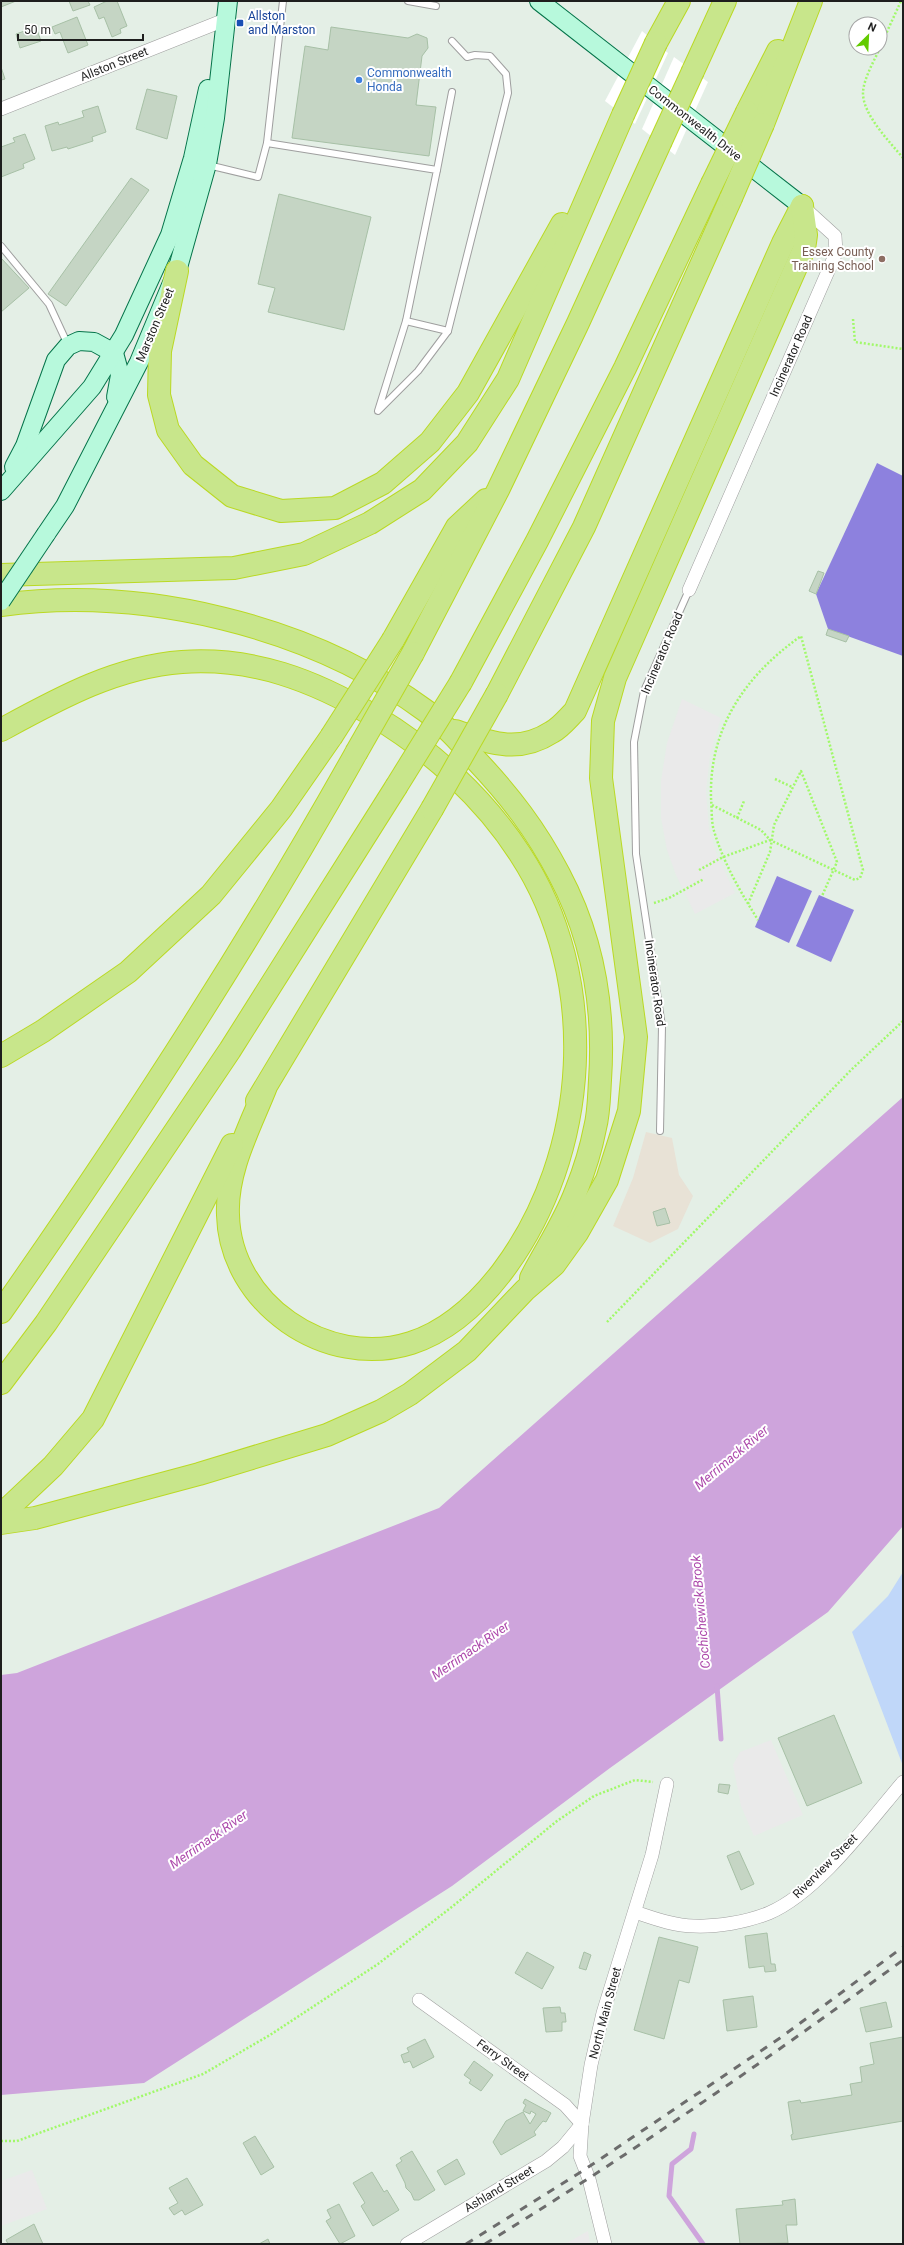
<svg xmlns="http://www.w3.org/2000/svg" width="904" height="2245" font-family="Roboto,sans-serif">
<rect width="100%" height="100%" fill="#e4efe6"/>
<path fill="#e8e2d6" d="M646,1132l26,6 7,37 14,21 -15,33 -28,14 -37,-17 20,-48z"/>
<path fill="#c0d7f9" d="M903,1572v194l-51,-134 36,-36z"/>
<g fill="#8d81de">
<path d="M877,463l26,13v180l-75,-27 -12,-35z"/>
<path d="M777,876l35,15 -23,52 -34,-16z"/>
<path d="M819,895l35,15 -23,52 -35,-16z"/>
</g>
<g fill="#eaeaea">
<path d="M682,699l39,19 -11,37 -4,36 3,38 8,26 18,38 -40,21 -19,-39 -9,-25 -6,-32v-37l6,-38z"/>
<path d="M771,1740l32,75 -49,21 -13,-30 -8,-41 7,-13z"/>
<path d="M32,2170l15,39 -46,17v-45z"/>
<path d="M588,2231l2,13h-25z"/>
</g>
<path fill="#cea4dc" d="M903,1097v429l-75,86 -218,156 -158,118 -308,197 -143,12v-420l16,-2 422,-165z"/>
<g fill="#fff">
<path d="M642,31l26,22 -33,71 -30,-23z"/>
<path d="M674,57l34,25 -33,73 -33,-26z"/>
</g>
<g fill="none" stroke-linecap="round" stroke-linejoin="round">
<g stroke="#cea4dc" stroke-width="5">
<path d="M717,1686l4,53"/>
<path d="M694,2134l-3,15 -19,15 -3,32 34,48"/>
</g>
</g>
<g fill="#c5d5c4" stroke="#a7c0a6">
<path d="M1,1h15l-15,6z"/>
<path d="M69,1h19l2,4 -17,6z"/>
<path d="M107,1h10l10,25 -7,3 1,4 -9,4 -8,-20 -5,2 -5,-12z"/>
<path d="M77,17l11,28 -20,8 -8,-21 -5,2 -3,-7z"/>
<path d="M36,27l5,14 -21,7 -4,-14z"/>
<path d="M331,27l77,11 9,-4 10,4 1,10 -6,8 -6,49 20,2 -7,49 -137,-18 13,-92 23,4z"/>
<path d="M1,67l4,12 -4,1z"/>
<path d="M147,89l30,7 -10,43 -31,-10z"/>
<path d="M98,106l8,26 -14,5 1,4 -25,8 -1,-2 -15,4 -7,-25 13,-4 1,3 25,-8 -2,-6z"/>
<path d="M25,134l10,25 -12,5 1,4 -23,9v-30l14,-5 -2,-4z"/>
<path d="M131,178l18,12 -83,116 -18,-12z"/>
<path d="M279,194l92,23 -27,113 -76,-18 7,-24 -17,-4z"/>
<path d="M1,258l28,30 -28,24z"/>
<path d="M818,571l6,2 -8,21 -7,-3z"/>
<path d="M828,629l21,7 -3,6 -20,-7z"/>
<path d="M665,1208l5,15 -13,3 -4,-14z"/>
<path d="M834,1715l28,68 -55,23 -29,-68z"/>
<path d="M719,1784l11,1 -2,9 -10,-2z"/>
<path d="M739,1851l15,33 -13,6 -14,-34z"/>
<path d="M767,1933l4,31h4l1,7 -11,1 -1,-6 -15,2 -4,-32z"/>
<path d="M659,1937l39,10 -9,36 -10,-3 -15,59 -30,-9z"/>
<path d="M527,1952l27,15 -12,22 -27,-16z"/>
<path d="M584,1952l7,3 -5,15 -7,-2z"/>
<path d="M753,1996l4,31 -30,4 -4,-31z"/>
<path d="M886,2002l6,25 -26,5 -6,-24z"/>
<path d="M560,2007l1,6h4l1,9h-4v9l-16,1 -3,-24z"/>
<path d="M903,2037v84l-111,19 -1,-5 2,-1 -5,-32 12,-2 1,3 51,-8 -2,-11 12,-2 -2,-15 14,-3 -4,-21z"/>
<path d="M425,2039l9,18 -21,11 -3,-7 -6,2 -3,-8 8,-3 -2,-4z"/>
<path d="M474,2061l19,14 -12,16 -12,-8 2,-3 -7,-5z"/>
<path d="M525,2099l26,14 -5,9 -3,-1 -9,11 2,3 -35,20 -8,-13 13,-21 17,-9 7,12 6,-10 -5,-3 -1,3 -7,-3 3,-6 -3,-2z"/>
<path d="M255,2136l19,31 -13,8 -18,-32z"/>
<path d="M412,2151l23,39 -16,10h-5l-3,-7 -5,-5 -1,-5 -9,-18 6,-4 -2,-3z"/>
<path d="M457,2159l8,15 -20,11 -8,-14z"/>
<path d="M372,2172l12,20 3,-2 12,20 -26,16 -12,-20 4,-3 -12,-20z"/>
<path d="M187,2178l16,27 -18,10 -3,-5 -8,5 -5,-7 9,-5 -9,-15z"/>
<path d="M795,2199l2,26h-11l2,18 -48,1 -4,-35 47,-4 -1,-4z"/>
<path d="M339,2204l16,32 -15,8 -14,-23 5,-3 -4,-8z"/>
<path d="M34,2224l9,20h-35l-2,-4z"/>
<path d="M268,2239l2,5h-11z"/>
</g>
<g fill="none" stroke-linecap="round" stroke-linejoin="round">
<defs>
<g id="lane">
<path d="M408,1l28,5"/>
<path d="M267,143l16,-142"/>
<path d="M208,165l50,12 9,-34 170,27 -31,151 -28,90 40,-40 30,-40 60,-238 -2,-19 -16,-18 -15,-1 -8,2 -15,-16"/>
<path d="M437,170l15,-78"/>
<path d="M1,246l48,58 19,41"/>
<path d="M406,321l42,10"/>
<path d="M660,1131l2,-105 -26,-172 -2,-112 10,-51 45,-101"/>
</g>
<g id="street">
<path d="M1,109l226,-90"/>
<path d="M689,590l147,-337 -1,-17 -33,-30"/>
<path d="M635,1912c18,6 39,14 59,14 23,1 53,-4 75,-13 49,-21 99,-90 134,-131"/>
<path d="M419,2000l146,105 17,19"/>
<path d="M407,2244l139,-83 17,-14 19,-23"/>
<path d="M605,2244l-16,-65 -9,-23 2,-32 9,-59 12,-52 49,-158 15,-71"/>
</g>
<g id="secondary">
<path d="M539,1l263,205"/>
<path d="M14,467l11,-21 31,-86 12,-14 11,-5 15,1 20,11 6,22 -4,22"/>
<path d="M1,491l91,-104 32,-52 46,-100 23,-77 15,-69"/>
<path d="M46,534l19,-28 74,-144 38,-91 30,-107 8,-46 13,-117"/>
</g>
<g id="highway">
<path d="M656,43l23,-42"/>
<path d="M693,71l32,-70"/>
<path d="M747,112l31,-61"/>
<path d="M763,124l48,-123"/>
<path d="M177,271l-17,80 -1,44 9,35 25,35 39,31 49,15 54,-3 48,-25 47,-41 38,-49 94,-169"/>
<path d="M1,575l233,-7 70,-14 66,-31 52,-33 45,-47 41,-64 115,-264"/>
<path d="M1,605c142,-19 309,20 425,106 19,14 34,31 50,49 34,36 60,70 83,114 34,64 46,133 41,206 -1,16 -1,33 -5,48 -4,21 -11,43 -19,63 -11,30 -30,58 -45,87"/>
<path d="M393,640l64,-113 29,-27"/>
<path d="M413,653l85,-163 80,-167 82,-180"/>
<path d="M461,682l76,-141 88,-173 87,-184"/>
<path d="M497,694l87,-167 147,-329"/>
<path d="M1,730c57,-31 114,-63 181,-68 71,-5 131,18 192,54 57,34 110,82 146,138 81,124 71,300 -18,418 -23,30 -54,59 -91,71 -85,27 -181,-40 -183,-128 -2,-44 21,-86 37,-126"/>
<path d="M455,731c36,12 63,23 97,1 9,-5 16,-14 23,-21l208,-468 19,-37"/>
<path d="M1,1056l42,-25 85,-59 83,-77 70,-86 50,-72"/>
<path d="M257,1101l175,-292"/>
<path d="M1,1312c127,-181 247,-366 355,-559"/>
<path d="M1,1383l45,-60 184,-273 166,-263"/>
<path d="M1,1515l52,-49 40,-47 139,-274"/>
<path d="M1,1523l34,-5 164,-44 128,-39 54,-24 29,-17 57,-43 58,-61 29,-25 23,-32 30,-53 22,-69 7,-74 -35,-259 2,-57 12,-43 189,-429 2,-14 -4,-29"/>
</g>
</defs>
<use href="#lane" stroke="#9f9f9f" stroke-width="8"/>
<use href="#street" stroke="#9f9f9f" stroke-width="14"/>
<use href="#secondary" stroke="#05744a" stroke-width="20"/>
<use href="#highway" stroke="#bad924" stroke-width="24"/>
<g stroke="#a1f96a" stroke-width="2.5" stroke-dasharray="2 2" stroke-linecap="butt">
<path d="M880,47l21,-46"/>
<path d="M880,48c-6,13 -16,30 -17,44 -1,22 27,50 40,66"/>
<path d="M853,319l2,23 48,7"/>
<path d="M775,779l17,8"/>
<path d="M712,805l49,25 9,10 85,40 5,-2 3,-8 -62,-234c-55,39 -92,91 -90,162 1,10 0,23 3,33 10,33 26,60 44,89"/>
<path d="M737,818l7,-17"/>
<path d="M699,870l24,-13 47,-17"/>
<path d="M654,903l15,-5 35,-19"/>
<path d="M748,904l22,-52 4,-27 27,-54 36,91 -15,34"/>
<path d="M607,1322l244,-252 52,-49"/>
<path d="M1,2141h16l186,-67 67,-39 108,-71 75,-58 104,-85 37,-25 41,-16 18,2"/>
</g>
<use href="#lane" stroke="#fff" stroke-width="6"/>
<use href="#street" stroke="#fff" stroke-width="13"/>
<use href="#secondary" stroke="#b7f9dc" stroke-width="18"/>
<use href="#highway" stroke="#c8e68b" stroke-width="22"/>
<g stroke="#6c6c6c" stroke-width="3" stroke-dasharray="8 8" stroke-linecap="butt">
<path d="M466,2244l118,-74 196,-132 123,-91"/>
<path d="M485,2244c144,-89 282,-184 418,-284"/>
</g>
<defs>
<path id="secondary-bridge" d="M1,601l45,-67"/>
<g id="highway-bridge">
<path d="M623,115l33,-72"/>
<path d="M660,143l33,-72"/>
<path d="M712,184l35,-72"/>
<path d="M731,198l32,-74"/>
<path d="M331,737l62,-97"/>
<path d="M356,753l57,-100"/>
<path d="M396,787l65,-105"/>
<path d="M432,809l65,-115"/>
</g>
</defs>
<use href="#secondary-bridge" stroke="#05744a" stroke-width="20" stroke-linecap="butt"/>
<use href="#highway-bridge" stroke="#bad924" stroke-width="24" stroke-linecap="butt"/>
<use href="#secondary-bridge" stroke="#b7f9dc" stroke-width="18"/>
<use href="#highway-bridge" stroke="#c8e68b" stroke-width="22"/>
</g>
<rect fill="#1a4fb4" stroke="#fff" stroke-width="1.5" x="236" y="19" width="8" height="8" rx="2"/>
<circle fill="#3f7fe0" stroke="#fff" stroke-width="1.5" cx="359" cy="80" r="4"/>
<circle fill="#8d6e63" stroke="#fff" stroke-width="1.5" cx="882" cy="259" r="4"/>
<g text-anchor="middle" stroke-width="4" stroke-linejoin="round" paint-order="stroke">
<g font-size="12" fill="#164399" stroke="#fff" text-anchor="start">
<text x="248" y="20">Allston<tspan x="248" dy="14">and Marston</tspan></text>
</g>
<g font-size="12" fill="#1e1e1e" stroke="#fff">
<text transform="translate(114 64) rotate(-22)" y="4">Allston Street</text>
<text transform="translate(695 123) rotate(38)" y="4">Commonwealth Drive</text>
<text transform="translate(155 325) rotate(-67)" y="4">Marston Street</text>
<text transform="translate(791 356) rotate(-66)" y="4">Incinerator Road</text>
<text transform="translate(662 653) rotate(-67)" y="4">Incinerator Road</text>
<text transform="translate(655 983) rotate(82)" y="4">Incinerator Road</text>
<text transform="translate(825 1866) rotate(-45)" y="4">Riverview Street</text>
<text transform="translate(605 2013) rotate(-75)" y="4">North Main Street</text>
<text transform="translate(503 2060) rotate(36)" y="4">Ferry Street</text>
<text transform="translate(499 2189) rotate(-31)" y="4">Ashland Street</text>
</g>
<g font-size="12" fill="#366cbe" stroke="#fff" text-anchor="start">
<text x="367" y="77">Commonwealth<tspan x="367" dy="14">Honda</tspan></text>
</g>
<g font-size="12" fill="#785e54" stroke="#fff" text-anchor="end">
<text x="874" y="256">Essex County<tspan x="874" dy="14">Training School</tspan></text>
</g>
<g font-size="13" font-style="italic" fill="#ad4aac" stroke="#fff">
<text transform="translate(731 1457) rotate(-40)" y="5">Merrimack River</text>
<text transform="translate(700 1612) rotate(-95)" y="5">Cochichewick Brook</text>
<text transform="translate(470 1650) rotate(-35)" y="5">Merrimack River</text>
<text transform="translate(208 1839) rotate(-35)" y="5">Merrimack River</text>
</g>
</g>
<rect width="904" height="2245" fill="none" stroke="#1e1e1e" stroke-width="4"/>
<g transform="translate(868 36) rotate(24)"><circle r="19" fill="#ffffff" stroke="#a5a5a5"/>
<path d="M0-3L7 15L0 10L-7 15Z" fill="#63cb01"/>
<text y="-6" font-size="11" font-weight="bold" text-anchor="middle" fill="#1e1e1e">N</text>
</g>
<path d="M18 34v6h125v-6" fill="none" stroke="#1e1e1e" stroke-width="2"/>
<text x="24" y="34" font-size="12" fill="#1e1e1e" stroke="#ffffff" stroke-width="3" paint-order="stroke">50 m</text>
</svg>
